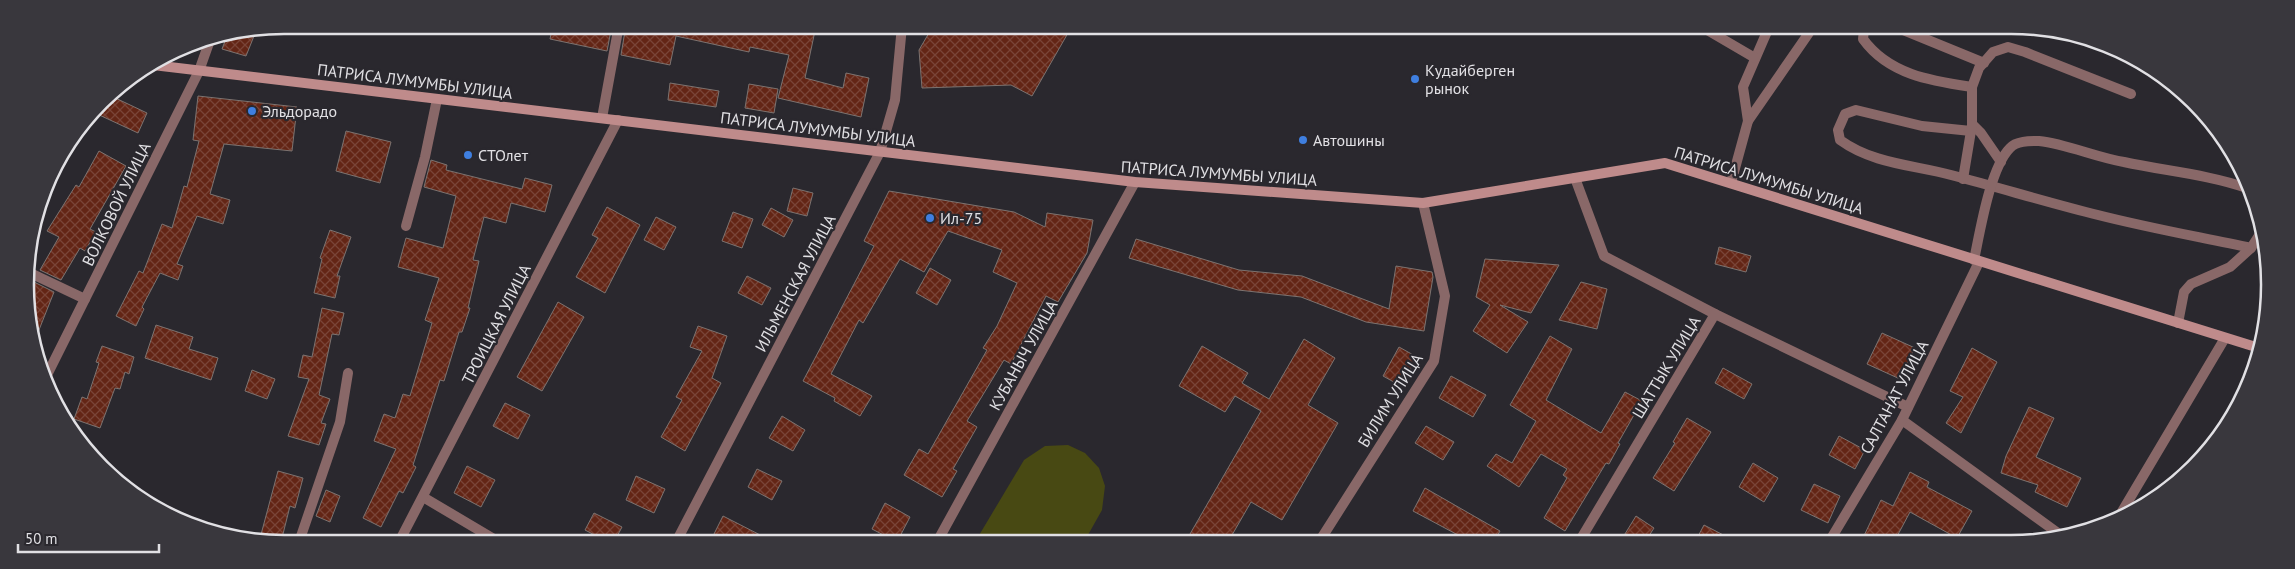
<svg xmlns="http://www.w3.org/2000/svg" width="2295" height="569" font-family="'PT Sans',sans-serif">
<defs>
<pattern id="building-cross-hatch" width="8" height="8" patternUnits="userSpaceOnUse" patternTransform="scale(1.25)"><rect width="8" height="8" fill="#632515"/><path d="M0 0l8 8M0 8l8-8" fill="none" stroke="#794437"/></pattern>
</defs>
<rect width="100%" height="100%" fill="#2a282e"/>
<path fill="#484913" d="M1068,445l17,8 14,15 6,18 -3,24 -18,32h-109l49,-82 21,-14z"/>
<g fill="url(#building-cross-hatch)" stroke="#7c7370">
<path d="M553,25h59l-5,26 -57,-12z"/>
<path d="M626,25l107,1 24,6 1,-6h58l-11,52 38,10 3,-15 23,5 -8,39 -83,-19 11,-43 -39,-8 -1,5 -73,-16 -6,29 -49,-10z"/>
<path d="M933,26h139l-40,70 -21,-11 -89,3 -3,-38z"/>
<path d="M256,31l-10,25 -24,-7 5,-13z"/>
<path d="M670,83l49,8 -3,16 -48,-7z"/>
<path d="M749,84l29,5 -4,24 -29,-5z"/>
<path d="M109,95l38,18 -9,20 -43,-20z"/>
<path d="M198,96l99,11 -5,44 -68,-7 -14,50 20,6 -7,24 -26,-8 -20,48 6,2 -5,14 -18,-7 -18,34 2,2 -8,17 -20,-10 23,-45 4,2 19,-49 10,4 12,-42 3,1 12,-46 -6,-1z"/>
<path d="M346,131l45,11 -11,41 -44,-12z"/>
<path d="M99,151l27,15 -36,63 6,3 -11,19 -5,-3 -19,32 -21,-10 19,-33 -12,-6 29,-46 3,2z"/>
<path d="M431,160l16,5 -1,5 76,19 3,-11 27,7 -7,27 -34,-9 -5,20 -22,-6 -11,43 6,1 -11,47h2l-8,24h-3l-15,49 -4,-1 -27,85 3,2 -13,26 -4,-2 -18,36 -18,-9 33,-69 -22,-8 10,-27 11,4 8,-24 7,2 22,-73 -7,-3 14,-42 -41,-11 8,-29 37,10 13,-52 -32,-9z"/>
<path d="M793,188l20,5 -6,23 -20,-5z"/>
<path d="M889,191l125,21 31,15 2,-14 46,7 -6,33 -29,49 -12,-6 -35,68 -7,-4 -37,61 10,6 -24,42 4,2 -15,26 -38,-22 15,-26 9,5 59,-104 -4,-2 14,-22 20,-43 -24,-11 9,-22 -54,-19 -24,41 -24,-13 -37,64 -4,-3 -28,54 41,22 -12,20 -26,-15 1,-3 -32,-17 71,-135 -10,-5z"/>
<path d="M607,207l33,18 -35,68 -29,-16 22,-39 -6,-3z"/>
<path d="M771,208l22,12 -9,17 -22,-12z"/>
<path d="M733,212l20,7 -11,29 -20,-7z"/>
<path d="M656,217l20,10 -12,23 -20,-10z"/>
<path d="M330,230l21,7 -14,39h3l-5,22 -21,-5 8,-34 -2,-1z"/>
<path d="M1136,239l103,31 63,6 87,33 7,-43 36,6 1,5 -9,54 -58,-9 -65,-25 -63,-7 -109,-32z"/>
<path d="M1719,247l32,9 -5,16 -31,-8z"/>
<path d="M1485,259l74,6 -28,48 -31,-8 28,17 -21,31 -34,-22 17,-26 -14,-8z"/>
<path d="M930,268l21,12 -14,25 -21,-12z"/>
<path d="M747,276l24,12 -9,17 -24,-12z"/>
<path d="M34,282l20,10 -19,48 -6,-47z"/>
<path d="M1581,282l26,7 -10,40 -38,-9z"/>
<path d="M558,302l26,15 -42,74 -25,-14z"/>
<path d="M322,308l22,5 -5,22 -7,-1 -13,61 11,4 -9,24 5,1 -7,21 -31,-9 21,-57 -11,-2 5,-22 9,2z"/>
<path d="M156,325l37,12 -4,12 29,9 -7,22 -66,-22z"/>
<path d="M698,326l29,10 -15,42 9,5 -36,68 -24,-14 21,-37 -6,-3 26,-46 -12,-4z"/>
<path d="M1882,333l33,15 -15,31 -33,-15z"/>
<path d="M1550,336l22,13 -26,51 55,33 24,-41 17,9 -24,42 2,1 -11,20 -3,-1 -41,68 -21,-13 23,-40 -4,-3 4,-6 -26,-15 -22,33 -32,-21 9,-12 16,9 24,-42 -26,-16z"/>
<path d="M1304,339l31,19 -27,47 30,18 -56,97 -31,-18 -23,40h-25l-13,-8 71,-123 -26,-15 -10,16 -46,-26 23,-40 46,27 -6,10 27,16z"/>
<path d="M102,346l32,11 -5,17 -4,-2 -5,17 -5,-1 -15,40 -26,-9 8,-22 5,2 12,-36 -3,-1z"/>
<path d="M1399,347l18,10 -16,29 -18,-10z"/>
<path d="M1972,348l25,14 -36,71 -15,-10 17,-26 -13,-6z"/>
<path d="M1723,368l29,16 -8,15 -29,-16z"/>
<path d="M252,370l23,9 -8,20 -22,-8z"/>
<path d="M1451,376l35,19 -13,22 -34,-19z"/>
<path d="M505,403l25,12 -12,24 -25,-13z"/>
<path d="M2029,407l25,11 -18,39 45,21 -14,29 -32,-15 3,-7 -37,-12 5,-17z"/>
<path d="M782,416l23,14 -12,21 -24,-13z"/>
<path d="M1687,418l24,14 -37,59 -21,-13 22,-35 -2,-1z"/>
<path d="M1426,426l28,16 -11,18 -28,-17z"/>
<path d="M1839,436l26,14 -10,19 -26,-14z"/>
<path d="M1753,463l25,15 -14,24 -25,-15z"/>
<path d="M467,466l28,14 -14,27 -27,-14z"/>
<path d="M757,469l25,12 -10,19 -24,-13z"/>
<path d="M278,471l25,7 -8,30 -5,-2 -9,36h-22z"/>
<path d="M1910,472l19,10 -2,5 45,24 -15,27 -47,-26 -16,30h-33l20,-42 12,6z"/>
<path d="M636,476l29,13 -11,24 -28,-13z"/>
<path d="M1814,484l26,12 -12,27 -27,-13z"/>
<path d="M1425,488l75,43 -6,11h-39l3,-7 -45,-24z"/>
<path d="M326,490l14,6 -10,26 -14,-6z"/>
<path d="M885,503l25,14 -13,25 -25,-13z"/>
<path d="M594,513l28,14 -8,15h-6l-23,-12z"/>
<path d="M723,516l51,26h-64z"/>
<path d="M1636,516l18,12 -9,14h-25z"/>
<path d="M1704,525l33,17h-42z"/>
</g>
<g fill="none" stroke-linecap="round" stroke-linejoin="round">
<g stroke="#896868" stroke-width="10">
<path d="M1866,27l-2,3 -1,9c26,36 69,42 109,48"/>
<path d="M1896,27l88,36"/>
<path d="M602,118l17,-93"/>
<path d="M1748,121l65,-94"/>
<path d="M1971,131l-49,-5 -66,-16 -11,4 -7,16 2,10c33,24 74,25 111,35 50,13 98,28 147,40 51,13 102,22 153,33"/>
<path d="M2001,162l-20,-29 -9,-9v-37l7,-19 14,-16 15,-5 17,5 106,42"/>
<path d="M1963,179l9,-54"/>
<path d="M1731,183l17,-62 -5,-34 26,-60"/>
<path d="M406,226l19,-69 12,-58"/>
<path d="M1974,260c6,-28 16,-92 36,-112 6,-7 19,-7 29,-7 28,3 56,16 85,21 41,9 82,12 123,26"/>
<path d="M26,271l59,28"/>
<path d="M2178,323l6,-31 7,-8 39,-17 21,-19 11,-17"/>
</g>
<g stroke="#896868" stroke-width="10">
<path d="M1702,27l53,31"/>
<path d="M1575,178l29,78 111,58"/>
<path d="M45,379l154,-308 11,-31"/>
<path d="M1902,420l160,116"/>
<path d="M423,497l76,45"/>
<path d="M2117,520l108,-182"/>
<path d="M299,542l41,-120 8,-49"/>
<path d="M399,542l219,-422"/>
<path d="M676,542l204,-390 15,-52 7,-74"/>
<path d="M937,542l198,-360"/>
<path d="M1319,542l115,-181 11,-65 -22,-93"/>
<path d="M1579,542l136,-228 193,93"/>
<path d="M1829,542l73,-122 77,-158"/>
</g>
<path stroke="#bf8b8b" stroke-width="10" d="M153,65l982,117 288,21 242,-40 594,185"/>
</g>
<g fill="#3f7fe0" stroke="#2a282e" stroke-width="2">
<circle cx="1415" cy="79" r="5"/>
<circle cx="252" cy="111" r="5"/>
<circle cx="1303" cy="140" r="5"/>
<circle cx="468" cy="155" r="5"/>
<circle cx="930" cy="218" r="5"/>
</g>
<g text-anchor="middle" stroke-width="4.5" stroke-linejoin="round" paint-order="stroke">
<g font-size="16" fill="#e1e0e4" stroke="#2a282e" text-anchor="start">
<text x="1425" y="76">Кудайберген<tspan x="1425" dy="18">рынок</tspan></text>
<text x="262" y="117">Эльдорадо</text>
<text x="1313" y="146">Автошины</text>
<text x="478" y="161">СТОлет</text>
<text x="940" y="224">Ил-75</text>
</g>
<g font-size="16" fill="#e1e0e4" stroke="#2a282e">
<text transform="translate(415 81) rotate(7)" y="6">ПАТРИСА ЛУМУМБЫ УЛИЦА</text>
<text transform="translate(818 129) rotate(7)" y="6">ПАТРИСА ЛУМУМБЫ УЛИЦА</text>
<text transform="translate(1219 173) rotate(4)" y="6">ПАТРИСА ЛУМУМБЫ УЛИЦА</text>
<text transform="translate(1769 180) rotate(17)" y="6">ПАТРИСА ЛУМУМБЫ УЛИЦА</text>
<text transform="translate(116 204) rotate(-64)" y="6">ВОЛКОВОЙ УЛИЦА</text>
<text transform="translate(795 283) rotate(-62)" y="6">ИЛЬМЕНСКАЯ УЛИЦА</text>
<text transform="translate(496 324) rotate(-63)" y="6">ТРОИЦКАЯ УЛИЦА</text>
<text transform="translate(1023 355) rotate(-61)" y="6">КУБАНЫЧ УЛИЦА</text>
<text transform="translate(1666 367) rotate(-59)" y="6">ШАТТЫК УЛИЦА</text>
<text transform="translate(1894 397) rotate(-62)" y="6">САЛТАНАТ УЛИЦА</text>
<text transform="translate(1390 400) rotate(-58)" y="6">БИЛИМ УЛИЦА</text>
</g>
</g>
<path d="M0 0H2295V569H0ZM284 34H2011A250 250 0 0 1 2261 284V285A250 250 0 0 1 2011 535H284A250 250 0 0 1 34 285V284A250 250 0 0 1 284 34Z" fill="#39373d" fill-rule="evenodd"/>
<path fill="none" stroke="#e1e0e4" stroke-width="2.5" d="M284 34H2011A250 250 0 0 1 2261 284V285A250 250 0 0 1 2011 535H284A250 250 0 0 1 34 285V284A250 250 0 0 1 284 34Z"/>
<path d="M18 544v8h141v-8" fill="none" stroke="#e1e0e4" stroke-width="2.5"/>
<text x="25" y="544" font-size="15" fill="#e1e0e4" stroke="#2a282e" stroke-width="4" paint-order="stroke">50 m</text>
</svg>
